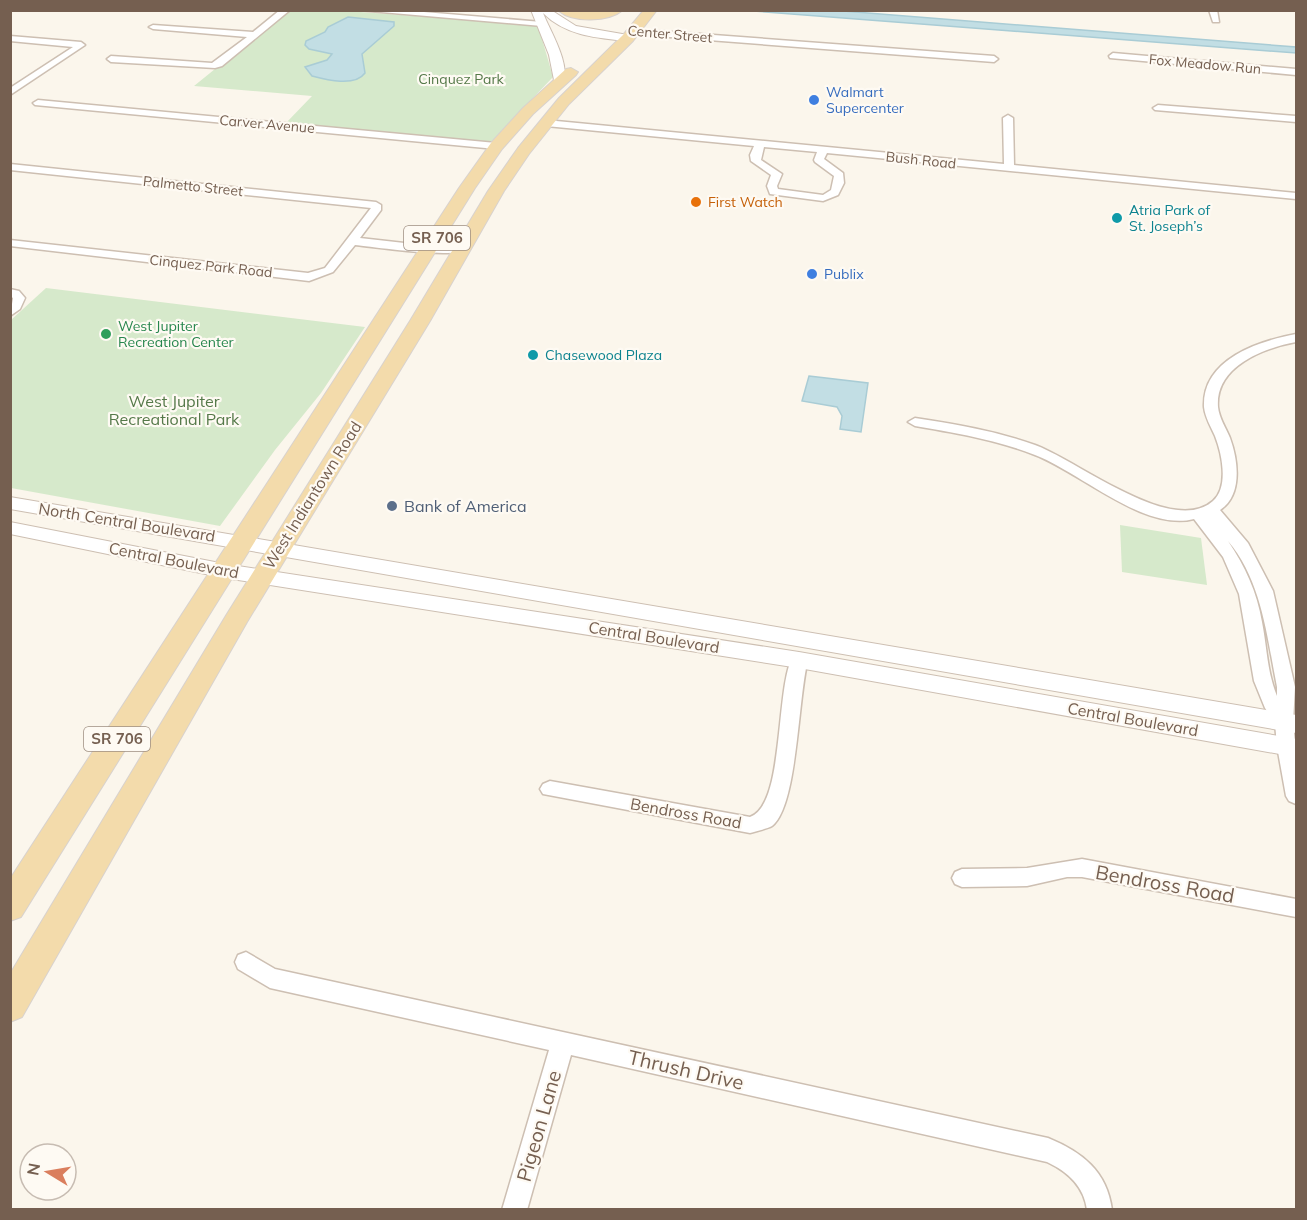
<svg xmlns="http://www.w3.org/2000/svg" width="1307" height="1220" font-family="Mulish,sans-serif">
<rect width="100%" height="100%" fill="#fbf6ec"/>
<g fill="#d6e9cb">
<path d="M288,10l59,1 191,14 15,52 -62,65 -206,-18 27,-28 -118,-10z"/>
<path d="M46,288l319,39 -44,66 -46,57 -55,76 -209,-38v-168z"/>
<path d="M1120,525l81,13 6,47 -85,-13z"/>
</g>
<g fill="#c2dee4" stroke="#a9ccd5" stroke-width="1.5">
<path d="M753,11h90l453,36v6z"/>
<path d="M348,17l46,5v4l-32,28 3,19c-10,14 -38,7 -53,3l-7,-9 22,-7 5,-6 -23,-5 -4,-4 1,-4 19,-9 3,-5z"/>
<path d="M809,376l59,7 -7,49 -21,-3 2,-13 -5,-9 -35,-6z"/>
</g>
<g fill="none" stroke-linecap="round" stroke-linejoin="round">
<defs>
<g id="minor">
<path d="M280,10h10l-68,56 -7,2 -104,-6 -4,-3 4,-3 101,7 35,-26 -94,-8 -4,-2 4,-2 100,7z"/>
<path d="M358,10h42l142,12 4,2 -4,2z"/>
<path d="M1209,10h8l2,12h-6z"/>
<path d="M633,29l361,27 4,3 -4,3 -364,-28v-4z"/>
<path d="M10,36l71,6 4,3 -75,50v-7l63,-41 -63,-6z"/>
<path d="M1113,53l183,16v6l-186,-17 -1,-2z"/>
<path d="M38,100l458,43 5,3 -5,3 -461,-44 -2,-2z"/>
<path d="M1158,105l138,11v6l-141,-12 -2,-2z"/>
<path d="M1008,115l5,3 1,47 282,28v6l-469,-46 -3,6 19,14 1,10 -6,12 -15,6 -53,-7 -3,-8 4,-11 -20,-14 -1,-6 4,-9 -208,-20 -5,-3 5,-3 458,44 -1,-46zM764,147l53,5 -3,8 1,2 19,14 -3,14 -8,5 -45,-6 -1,-3 5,-12 -21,-14z"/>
<path d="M10,164l366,38 5,3v5l-21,28 71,8h31l6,3c-12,10 -94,-2 -113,-4l-22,27 -24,9 -299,-35v-6l298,33 17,-5 46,-60 -361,-38z"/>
<path d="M10,289l9,2 6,7 -5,11 -10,7 3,-18 -3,-2z"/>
<path d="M1296,334v8c-32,6 -81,24 -78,65 1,11 8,21 12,31 8,22 13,57 -10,72l28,33 25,48 22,96 -2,35 3,30v52l-7,-3 -3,-5 -9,-50 -2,-23 -10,-15 -11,-27 -15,-87 -16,-37 -29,-38c-50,13 -114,-47 -159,-64 -38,-15 -79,-22 -120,-29l-7,-4 7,-4c40,6 81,13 120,27 42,15 137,92 178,56 16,-14 9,-47 2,-65 -4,-9 -10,-19 -11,-29 -2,-48 55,-66 92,-73zM1228,541c34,40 39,96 49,146v9c-10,-24 -10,-49 -15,-74 -5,-30 -17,-56 -34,-81z"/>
<path d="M799,654l6,2 3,4c-10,34 -10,146 -36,166 -5,3 -16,5 -22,7l-207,-39 -3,-5 3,-5 7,-3 200,36c35,-12 25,-129 43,-161z"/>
<path d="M1082,859l214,40v18l-214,-40h-15l-40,9 -65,1 -7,-3 -3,-6 3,-6 7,-3 65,-1z"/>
<path d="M246,952l29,17 773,169c34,14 59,33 64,72h-25c-3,-24 -19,-38 -40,-48l-476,-107 -44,155h-25l47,-160 -279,-62 -32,-19 -3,-7 3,-7z"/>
</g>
<g id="tertiary">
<path d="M531,10h20l25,16 52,9 5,3 -5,3c-31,-3 -62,-5 -85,-28 8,20 28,51 20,72h-8l-6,-30z"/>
<path d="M10,497l1286,218v18l-1286,-224z"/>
<path d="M10,522l215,42 574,88 497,87v18l-497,-89 -574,-90 -215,-44z"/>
</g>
<g id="primary">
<path d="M580,10h43c-14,12 -50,13 -64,1z"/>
<path d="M644,10h13l-24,31 -64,63 -40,50 -25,37 -74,130 -183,301 -225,395 -12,5v-48l217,-360 183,-293 78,-130 30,-43 41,-50 64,-63z"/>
<path d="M571,68l7,4 -2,3 -43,39 -31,35 -27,39 -454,729 -11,4v-42l449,-691 32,-45 32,-35 43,-39z"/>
</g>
</defs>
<use href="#minor" stroke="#cdbfb2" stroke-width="3"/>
<use href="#tertiary" stroke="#cdbfb2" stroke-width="2"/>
<use href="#primary" stroke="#d8d2ce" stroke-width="2"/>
<use href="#minor" fill="#fff" fill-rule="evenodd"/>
<use href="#tertiary" fill="#fff" fill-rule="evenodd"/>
<use href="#primary" fill="#f3dbab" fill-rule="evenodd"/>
</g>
<g fill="#3f7fe0" stroke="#fefaf3" stroke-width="2">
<circle cx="814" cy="100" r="6"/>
<circle cx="812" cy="274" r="6"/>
</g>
<circle fill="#e8710a" stroke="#fefaf3" stroke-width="2" cx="696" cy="202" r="6"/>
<g fill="#0f9aa8" stroke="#fefaf3" stroke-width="2">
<circle cx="1117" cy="218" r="6"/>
<circle cx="533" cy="355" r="6"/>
</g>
<circle fill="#2e9e5b" stroke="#fefaf3" stroke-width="2" cx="106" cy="334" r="6"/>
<circle fill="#5c6f8a" stroke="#fefaf3" stroke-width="2" cx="392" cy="506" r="6"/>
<g text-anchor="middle" stroke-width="4.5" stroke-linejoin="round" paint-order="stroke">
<g font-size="14" fill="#755f50" stroke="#fefaf3">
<text transform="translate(670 34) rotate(5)" y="5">Center Street</text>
<text transform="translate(1205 64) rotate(5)" y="5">Fox Meadow Run</text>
<text transform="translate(267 124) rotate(5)" y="5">Carver Avenue</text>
<text transform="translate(921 160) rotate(6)" y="5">Bush Road</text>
<text transform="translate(193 186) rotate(6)" y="5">Palmetto Street</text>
<text transform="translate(211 266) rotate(6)" y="5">Cinquez Park Road</text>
</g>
<g font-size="14" fill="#557949" stroke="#fefaf3">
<text x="461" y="84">Cinquez Park</text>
</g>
<g font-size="14" fill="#366cbe" stroke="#fefaf3" text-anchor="start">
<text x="826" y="97">Walmart<tspan x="826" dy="16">Supercenter</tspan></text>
<text x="824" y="279">Publix</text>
</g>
<g font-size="14" fill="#c56008" stroke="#fefaf3" text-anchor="start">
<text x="708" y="207">First Watch</text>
</g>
<g font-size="14" fill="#0d838f" stroke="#fefaf3" text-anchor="start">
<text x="1129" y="215">Atria Park of<tspan x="1129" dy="16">St. Joseph’s</tspan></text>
<text x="545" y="360">Chasewood Plaza</text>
</g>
<g font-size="14" fill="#27864d" stroke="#fefaf3" text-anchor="start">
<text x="118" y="331">West Jupiter<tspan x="118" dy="16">Recreation Center</tspan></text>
</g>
<g fill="#fefaf3" stroke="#9e8e81" stroke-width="1.5">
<rect x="404" y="226" width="66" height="24" rx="4.5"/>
<rect x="84" y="727" width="66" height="24" rx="4.5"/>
</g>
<g font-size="15" font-weight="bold" fill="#755f50">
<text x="437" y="243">SR 706</text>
<text x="117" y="744">SR 706</text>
</g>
<g font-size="16" fill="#557949" stroke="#fefaf3">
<text x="174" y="407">West Jupiter<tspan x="174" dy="18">Recreational Park</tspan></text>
</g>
<g font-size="16" fill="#755f50" stroke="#fefaf3">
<text transform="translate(312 495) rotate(-58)" y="6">West Indiantown Road</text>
<text transform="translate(127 522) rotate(9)" y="6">North Central Boulevard</text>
<text transform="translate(174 560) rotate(11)" y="6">Central Boulevard</text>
<text transform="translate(654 637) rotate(9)" y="6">Central Boulevard</text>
<text transform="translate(1133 719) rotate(10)" y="6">Central Boulevard</text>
<text transform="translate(686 813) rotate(10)" y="6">Bendross Road</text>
</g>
<g font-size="16" fill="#4e5e75" stroke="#fefaf3" text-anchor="start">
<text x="404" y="512">Bank of America</text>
</g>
<g font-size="20" fill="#755f50" stroke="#fefaf3">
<text transform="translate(1165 884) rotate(10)" y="7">Bendross Road</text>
<text transform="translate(686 1070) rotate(13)" y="7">Thrush Drive</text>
<text transform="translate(539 1126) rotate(-74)" y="7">Pigeon Lane</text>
</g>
</g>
<rect width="1307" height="1220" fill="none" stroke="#755f50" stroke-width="24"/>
<g transform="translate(48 1172) rotate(281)"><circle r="28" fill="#fefaf3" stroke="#c7bcb2" stroke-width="1.5"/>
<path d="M0-4.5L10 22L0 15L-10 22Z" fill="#da7e5d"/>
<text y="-9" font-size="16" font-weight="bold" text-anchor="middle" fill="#755f50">N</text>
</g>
</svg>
